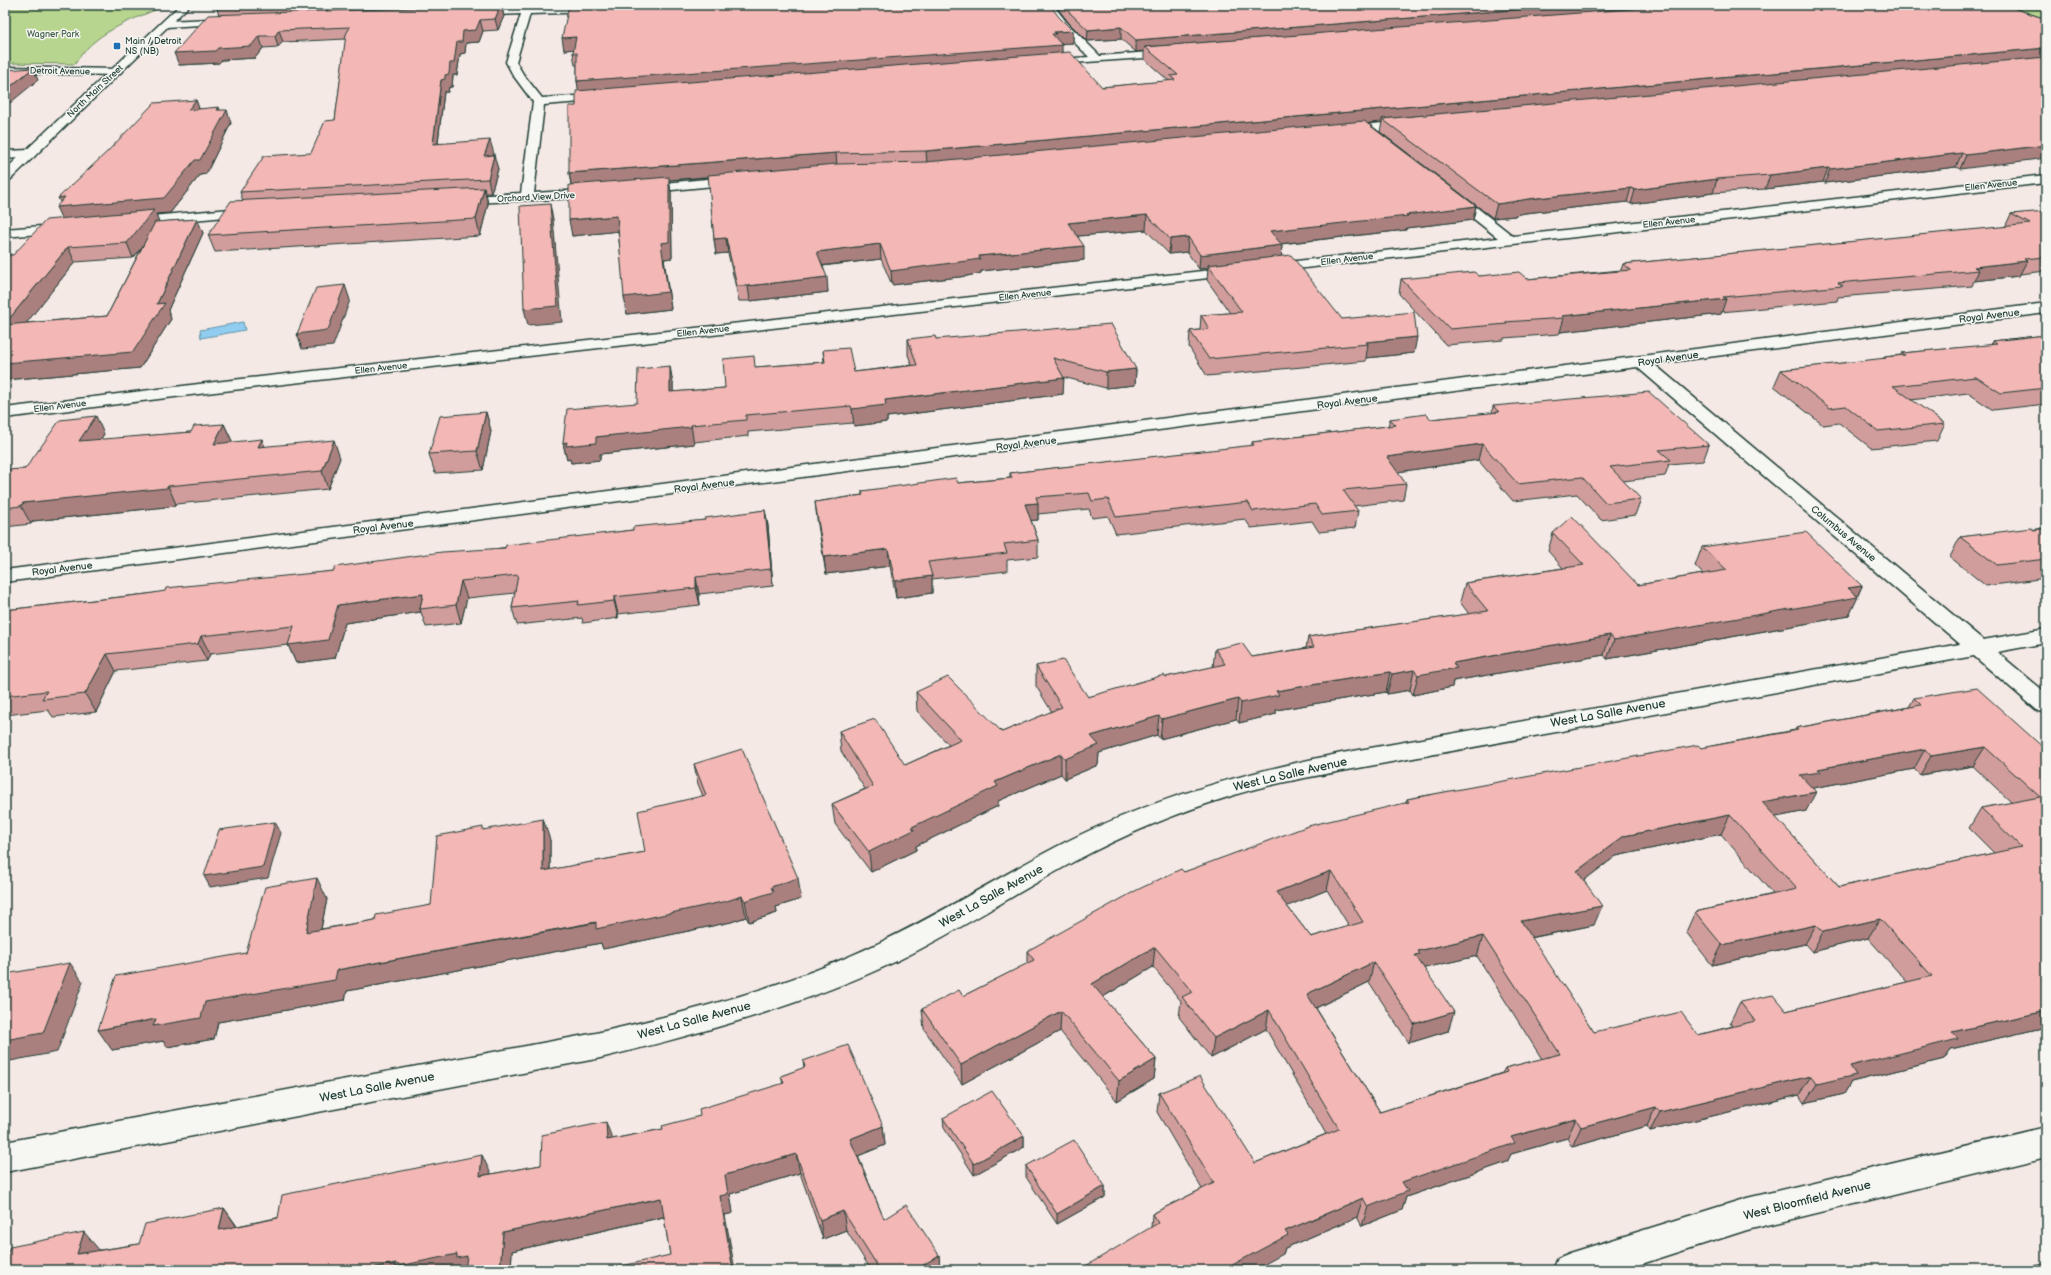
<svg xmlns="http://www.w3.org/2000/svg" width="2051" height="1275" font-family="'Balsamiq Sans',sans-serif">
<rect width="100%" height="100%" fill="#f5e9e6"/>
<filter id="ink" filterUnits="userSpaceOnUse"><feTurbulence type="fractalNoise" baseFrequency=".025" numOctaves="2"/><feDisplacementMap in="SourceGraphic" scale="8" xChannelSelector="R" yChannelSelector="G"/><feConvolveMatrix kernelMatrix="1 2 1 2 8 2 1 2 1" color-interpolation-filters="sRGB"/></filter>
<g filter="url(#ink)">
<g fill="#b7d58e" stroke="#6b8961">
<path d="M5,5h147l8,3c-31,13 -67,25 -85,56l-70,-1z"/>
<path d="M1969,5h77v28z"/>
</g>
<path fill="#90cdf1" stroke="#6393a5" d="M243,322l2,8 -44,8 -1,-8z"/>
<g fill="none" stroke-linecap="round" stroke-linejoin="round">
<defs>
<g id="street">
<path d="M526,5h10l-2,3 64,-2 5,3 -5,3 -68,2 -14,48 7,12 19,24 64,-4 6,3 -6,3 -62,5 -10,88 64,-4 7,4 -7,4 -146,7 -2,-3 2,-3 5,-1 64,-4 12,-91 -20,-27 -7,-13 15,-48 -48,2 -5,-3 5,-3 51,-2z"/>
<path d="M1043,5h10l15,19 32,32 74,-6 5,3 -5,3 -131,9 -1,-2 1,-2 4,-1 42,-3 -29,-29z"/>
<path d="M232,18l3,1v4l-69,4 -5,-3 5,-3z"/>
<path d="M5,67l111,2 5,3 -5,3 -111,-2z"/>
<path d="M1411,120l6,4 -2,3 -71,8 -6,-4 6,-4z"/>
<path d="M30,150l6,4 -2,3 -29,2v-8z"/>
<path d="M2046,175v8l-776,89 -5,-1 -2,-3 2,-3 5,-1 228,-26 -52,-41 -2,-3 2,-3h10l57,45z"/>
<path d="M740,176l5,1 1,3 -1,3 -104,10 -7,-4 7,-4z"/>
<path d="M253,207l5,1 2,3 -2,3 -130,12 -5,-1 -2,-3 2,-3 5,-1z"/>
<path d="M66,224l5,1 2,3 -2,3 -66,6v-8z"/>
<path d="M1238,267l5,1 2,3 -2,3 -1028,118 -210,26v-10l210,-26z"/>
<path d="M2046,303v10l-392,51 329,276 63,-11v14l-49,9 49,41v20l-8,-2 -64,-55 -632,115c-38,7 -77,14 -114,26 -52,16 -104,38 -153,64 -59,32 -115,69 -176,99 -97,46 -200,74 -303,99l-591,113v-30l591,-109c97,-22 193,-47 283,-90 61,-29 118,-65 177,-96 90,-47 187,-74 286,-94l618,-109 -323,-277 -1632,215v-12z"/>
<path d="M2046,1127v30l-299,73 -124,40h-70l5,-12 12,-5 177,-55z"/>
</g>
<path id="secondary" d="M180,5h10l-180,175 -5,1v-11z"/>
</defs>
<use href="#street" stroke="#1f3d34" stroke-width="3"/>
<use href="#secondary" stroke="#1f3d34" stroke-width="3"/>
<use href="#street" fill="#f6f6f2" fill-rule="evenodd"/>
<use href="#secondary" fill="#f6f6f2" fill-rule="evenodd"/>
</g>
<g fill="#d19d9c" stroke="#1f3d34" fill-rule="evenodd">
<path d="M217,5h291l-1,3h-5l2,8 -6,14 -15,1 -4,11 -13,1 -1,10 -5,1 -3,21h-4l-1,12h-3l-1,5h-4l-6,51 56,11 -1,2 5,13 -7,24h-5l2,11 -8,32 -265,16 -7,-17 35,-34 -3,-9 71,-39 24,-33 11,-81 -63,3 -5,5 -15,1 -8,10 -33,2 -3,3 -40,2 40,-50 -3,-9z"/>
<path d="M569,5l490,12 14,14v12h-12l1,10 40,34 67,-6 -25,-22v-8l-8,1 -15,-13 -34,2 -18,-18 -14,-18h949l42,14 -86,150 -4,-2 -131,16 -2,-1 -58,7 -52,4 -82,11 -4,-2 -102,11 -10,2v1l-22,2 -113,-86 2,-10 -14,1 108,83 -3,14 -67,8v2l-125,14 1,1 -1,11 61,63 72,34 -48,5v3l-159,15 -18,-29 1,-16 10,-1 1,-15 29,-2 -23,-33 1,-12 -9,1 -12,-17 -18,2 -23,-24 -68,6 6,24 -103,11v2l-14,3 -75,9 -11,-26 -58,7 5,26 -78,9h-11l-11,-48 -12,1 -2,-15 -5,-62 -40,3 2,12 1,66 -8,1 7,50 -44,5 -9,-83 -46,5 -1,-51 -2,-12 7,-67 3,-15 -2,-10v-16h-2l-2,-12 1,-4 -10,1z"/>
<path d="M196,100l3,9 21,1 11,13 -25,51 -6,1 -30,38 -14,1 3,8 38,-3 6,14 -35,77 3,9 -31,49 -135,12v-124l8,-1 49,-37zM142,247l-35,69 -81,7 49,-61 58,-4z"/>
<path d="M2045,208h1v63l-26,3 -1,2 -45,5 -2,5 -134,11 -1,4 -116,11v2l-161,18 -1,2 -55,4v2l-58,5 -47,-51 2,-15 78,-3 48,3 94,-9 2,-6 382,-37 6,-13 32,-2z"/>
<path d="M2046,335v69l-53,6 -25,-17 -57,7 34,24 -8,17 -66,7 -32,-25 -16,2 -49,-39 7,-16 102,-11 1,-2 17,-2 1,-2 89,-8 1,-4z"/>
<path d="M908,339h28l200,30 -1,16 -29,3 -43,-11v17l-176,23v5l-33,4 -1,-3 -105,9v4l-54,6v2l-94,10v6l-29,3 -1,-4 -3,1 -4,-17 74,-40 36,-20v9l52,-4 31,-21 68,-5 -1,-12 31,22 58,-7 -4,-10z"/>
<path d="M1493,406l216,39 -6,16 -34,3 -4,12 -42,5 18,18 -6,16 -34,5 -24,-26 -64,7 -35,-41 -81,12 9,12 -3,16 -49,6 4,5 -3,17 -36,4 -7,-11 -61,7 -6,-9 -129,15 -8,-18 -16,2 -3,-9 -51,5v6h-7l7,20v17l-31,3v11l-75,8v14l-36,5 -6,-32 -64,8 -9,-55 -2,-17 47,-7v-4l96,-8 52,-5v-5l242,-27v-4l136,-16 2,-7h41l61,-6z"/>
<path d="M486,412l5,19 -8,39 -48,3 -6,-19z"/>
<path d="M224,424l8,17 -1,1 109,16 -12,31 -152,15 -1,2 -142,15 -2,3 -26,3v-57l20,-1 79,-35 -4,6 91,-8z"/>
<path d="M765,510l3,16 5,60 -74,8 1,11 -82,9v4l-35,5 -1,-5 -65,7 -5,-17 3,-15 -48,5 -6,25 -35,4 -5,-15 -76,11 -10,35 -39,5 -8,-18 -78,9 -3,7 -91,10 -20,41 -43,5 -5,-7 -43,5v-105l142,-16 187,-23 371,-51z"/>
<path d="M2046,528v50l-60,8 -36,-29 10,-20z"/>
<path d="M1553,533l85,52 65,-11 -8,-8 7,-19 160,39 -13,30 -242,43 -3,-4 -151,26 -1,6 -39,8 -3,-5 -23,4 -1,-2 -110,18v4l-37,9 -3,-4 -76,20 -3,-4 -58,18 -1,12 -33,14 -4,-5 -63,27v5l-82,40v4l-45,22 -36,-48 -3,-20 33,-15 -24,-38 -2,-20 66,34 44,-20 -32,-34 -1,-19 86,40 50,-20 -16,-26v-20l52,31 78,-20 47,-10 2,-18 37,8 54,-9 2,-11 161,-23 -9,-12 5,-19 98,-15 -15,-17z"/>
<path d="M1914,698l132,52v277l-95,22 -7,10 -93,23 -7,12 -40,9 -5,-8 -149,36 -3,-5 -75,21 -5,-9 -56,16 -4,8 -101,35 -4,13 -40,16 -5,-9 -72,31 -2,6 -132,-26 1,-14 50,-25 -45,-77 2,-19 96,70 71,-29 -60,-105 -55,29 -32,-41 2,-16 -28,-34 -50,30 53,62 -2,20 -37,22 -57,-70 -98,53 -38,-55 -2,-20 41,-13 64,-32v-13l157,-79 222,-69 1,-4 294,-51 94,-18 1,-2 113,-21zM1973,766l39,37 -31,5 -12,20 25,25 -155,34 -64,-70 31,-6 7,-23 101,-19 6,6zM1721,834l52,60 -78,18 -9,20 26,33 93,-21 7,8 56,-14 39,44 -121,29 -46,-9 -10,20 3,4 -35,9 -104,-3 -63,-94 63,-13 -10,-45 32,-24zM1327,890l22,36 -38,11 -24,-31zM1477,956l65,103 -37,9 -3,5 -122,39 -64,-104 53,-26 40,61 39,-12 -24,-63z"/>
<path d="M694,764l107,135 -25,8 1,6 -28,9 -3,-5 -15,5 -128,27 -2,-6 -254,48 -2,9 -127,22 -4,17 -47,8 -4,-6 -51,9 134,-97 81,-54 -6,30 54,-9 56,-15 53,-75 66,10v30l95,-18 58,-56 -5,-12z"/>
<path d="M803,1061l80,65 2,19 -27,11 26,63 55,36 1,15h-69l-25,-40 -23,9 -23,-66 -70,21 3,19 -8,2 -55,40 -6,-38 -152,34 -1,19h-506l95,-20 39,-6 85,-36 13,18 254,-52 50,-9 71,-26 51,-10 37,-13 83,-32 -2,-8 23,-8z"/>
<path d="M943,1118l81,18v11l-50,28 -30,-47z"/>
<path d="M1026,1166l79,20v11l-48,27 -31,-47z"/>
</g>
<g fill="#aa807f" stroke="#1f3d34">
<path d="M501,5l3,11 -6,14 -3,-11z"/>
<path d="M1573,5h136l-564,42 -1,4 -8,1v-12z"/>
<path d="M480,20l3,11 -4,11 -13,1 -1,10 -5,1 -3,21h-4l-1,12h-3l-1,5h-4l-8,65 -3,-13 8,-64 4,-5 12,-33 6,-11z"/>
<path d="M1121,27v12l-34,2 1,-11z"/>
<path d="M279,30l4,12 -5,5 -3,-11z"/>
<path d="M1073,31v12l-17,1 6,1v12l-483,37 -2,-13 475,-47 2,-2z"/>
<path d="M259,36l4,12 -8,10 -33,2 -3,3 -40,2 -5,-12 44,-5z"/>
<path d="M576,37l2,12 -14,1 -2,-12z"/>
<path d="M2046,48v12l-664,59v3l-455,42 -1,-13z"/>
<path d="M33,68l5,12 -33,27v-16z"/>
<path d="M196,100l5,14 -13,-4z"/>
<path d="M219,107l3,10 5,-7 4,13 -25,51 -6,1 -30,38 -14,1 4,11 -27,33 -6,-15 -64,-21 -7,-15 6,-1 -4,-8 159,-88z"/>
<path d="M490,140l4,14 -6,16 -4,-14z"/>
<path d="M2046,145v13l-86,11 6,-14z"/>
<path d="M836,153l1,13 -168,14 2,12 1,66 -8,1 7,50 -44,5 -3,-17 37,-54 -89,-55 -3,-15z"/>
<path d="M1962,153l-6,14 -131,16 5,-14z"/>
<path d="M494,155l4,14 -7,24 -3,-14z"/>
<path d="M1828,168l-5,14 -58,7 5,-14z"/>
<path d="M1717,179l-4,14 -82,11 4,-14z"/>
<path d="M484,188l4,16 -8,32 -4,-17z"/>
<path d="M1631,188l-4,14 -102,11 -10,2v1l-22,2 4,-14 31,-5z"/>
<path d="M550,204l3,15 9,103 -34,3 -4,-16z"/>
<path d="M1476,206l-3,14 -67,8v2l-137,15 1,-14z"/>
<path d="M1147,215l-1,15 -78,7v-14z"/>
<path d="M617,216l3,15 -48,5 -3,-16z"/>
<path d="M197,219l6,14 -35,77 3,9 -31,49 -135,12v-17l152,-59z"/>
<path d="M1188,237l-1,15 -18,2 1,-15z"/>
<path d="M726,238l2,15 -12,1 -2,-15z"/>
<path d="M880,244l1,15 -62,7 -2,-14z"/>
<path d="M1282,245l-1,15 -73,5v3l-9,1 1,-14z"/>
<path d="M1084,246v14l-103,11v2l-14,3 -75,9 -1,-14 88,-15z"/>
<path d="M68,247l7,15 -63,79 -7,-15v-2z"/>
<path d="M2027,261l-8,15 -45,5 5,-11 -5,-3z"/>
<path d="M827,277l1,15 -78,9 -2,-15z"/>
<path d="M345,285l5,15 -17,46 -31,3 -5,-15z"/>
<path d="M1726,299l-5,15 -161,18 4,-14 -2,-2z"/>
<path d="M1417,337l-3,16 -48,5 2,-14 -2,-2z"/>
<path d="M670,366l3,17v26l-3,-17z"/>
<path d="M1136,369l-1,16 -29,3v-16z"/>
<path d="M1064,378l-1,16 -176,23v5l-33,4 -2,-17 33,-9z"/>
<path d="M486,412l5,19 -8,39 -6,-19z"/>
<path d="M96,416l8,18 -16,25 -9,-18z"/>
<path d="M224,424l8,17 -10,20 -8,-17z"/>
<path d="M691,425l3,19 -94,10v6l-29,3 -1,-4 -3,1 -4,-17 33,-6z"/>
<path d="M262,439l7,18 -11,-10z"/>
<path d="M334,440l6,18 -12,31 -6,-18z"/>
<path d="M1482,444l-4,16 -94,14 3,-17z"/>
<path d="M168,486l8,18 -1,2 -142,15 -2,3 -10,-18 2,-3z"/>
<path d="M1038,503v17l-13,1v-17z"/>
<path d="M765,510l3,16 5,60 -2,-17z"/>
<path d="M888,549l2,17 -64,8 -2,-17z"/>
<path d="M932,576v17l-36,5 -1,-17z"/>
<path d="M696,577l3,17 1,11 -4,-17z"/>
<path d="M461,581l6,17 -6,25 -5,-18z"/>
<path d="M1862,586l-5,11h1l-9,19 -242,43 7,-19 234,-52z"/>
<path d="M423,594l-3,15 1,3 -76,11 -10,35 -39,5 -8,-18 50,-40z"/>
<path d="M614,597l4,17v4l-4,-17z"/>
<path d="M1610,635l-6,20 -151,26 -1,6 -39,8 5,-20 35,-12z"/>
<path d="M201,636l9,18 -3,7 -9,-17z"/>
<path d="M107,654l9,17 -20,41 -11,-18z"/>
<path d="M1414,670l-4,20 -23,4 5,-20z"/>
<path d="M1390,672l-4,20 -110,18v4l-37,9 2,-20 35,-12z"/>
<path d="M1238,699l-2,20 -76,20 2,-20z"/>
<path d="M1159,716l-2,19 -58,18 -1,12 -33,14v-20l26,-23z"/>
<path d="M1985,747l-12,19 -53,9 11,-19z"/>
<path d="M1925,749l-11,20 -101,19 -2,3 -11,-16 18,-6z"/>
<path d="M1061,754v20l-63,27v5l-82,40v4l-45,22 -2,-20 43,-25 83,-45z"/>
<path d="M1816,792l-10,19 -54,11 10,-20z"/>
<path d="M1730,815l-9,19 -105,22 -46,35 7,-20 47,-35z"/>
<path d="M543,819l7,21v52l-7,-21z"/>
<path d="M275,822l6,11 -13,45 -58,9 -6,-11z"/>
<path d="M1331,871l-4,19 -54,22 3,-20z"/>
<path d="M317,878l10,21 -11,54 -10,-21z"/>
<path d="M798,878l3,21 -25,8 1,6 -28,9 -4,-21 26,-14z"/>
<path d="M742,896l4,21 -15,5 -128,27 -2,-6 -254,48 -2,9 -127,22 -4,17 -47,8 -4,-6 -51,9 -14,-20 58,-11 49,-17 132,-32z"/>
<path d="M1602,906l-8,19 -80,16 7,-20z"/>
<path d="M1880,919l-12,19 -56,14 11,-20z"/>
<path d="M1816,925l-11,19 -93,21 10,-20z"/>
<path d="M1483,936l-6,20 -61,14 -1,-15 3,-4z"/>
<path d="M1155,947l-2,20 -62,37 1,-20z"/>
<path d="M1374,962l-5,20 -66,32 4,-20z"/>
<path d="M70,963l13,19 -26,70 -52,10v-22z"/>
<path d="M1269,1010l-3,19 -55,29 3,-20z"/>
<path d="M1061,1011l-1,20 -98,53 -1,-19z"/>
<path d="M2046,1011v16l-95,22 -7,10 -93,23 -7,12 -40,9 13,-19 33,-18 102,-34z"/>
<path d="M1454,1012l-6,19 -39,12 5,-19z"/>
<path d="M1156,1059l-2,20 -37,22 2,-20z"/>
<path d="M1811,1076l-12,19 -149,36 10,-19z"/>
<path d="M1656,1107l-9,19 -75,21 9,-20z"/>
<path d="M1576,1119l-9,19 -56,16 -4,8 -101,35 -4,13 -40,16 6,-19 34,-25 109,-45z"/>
<path d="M606,1122l7,19 -6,-1z"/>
<path d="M883,1126l2,19 -32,13 -3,-19z"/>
<path d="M1024,1136v11l-50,28v-11z"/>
<path d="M796,1154l4,19 -70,21 3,19 -8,2 10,55h-2l-13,-74 5,-21z"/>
<path d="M482,1155l9,19 -11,2z"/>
<path d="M1105,1186v11l-48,27v-10z"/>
<path d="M661,1198l6,18 -155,35 -1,19h-11l3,-38z"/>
<path d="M1363,1198l-6,19 -72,31 -2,6 -29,16h-31l62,-39z"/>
<path d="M224,1208l13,19 -18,3z"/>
<path d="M843,1211l3,19 -23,9 -3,-19z"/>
<path d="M84,1232l16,19 -23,3z"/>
<path d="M457,1254l10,2 7,14h-112l34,-7z"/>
<path d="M939,1255l1,15h-24z"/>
</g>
<g fill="#f3b7b5" stroke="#1f3d34" fill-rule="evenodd">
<path d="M217,5h41l-42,1z"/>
<path d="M501,5l-6,14 -15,1 -4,10 -13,1 -1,11h-5l-3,21h-4l-1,11 -4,1v4l-4,1 -8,64 57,-4 -6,16 10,-1 -6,24 -248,13 24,-36 47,-3 14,-32 10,-1 11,-86 4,-7 -71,3 -4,6h-16l-8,10 -33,2 -3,3 -41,2 34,-38z"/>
<path d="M569,5h481l9,12 14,14 -19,1 2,2h-4l10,11 -485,36v-28h-4l3,-16 -14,1z"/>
<path d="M1064,5h509l-437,35 -15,-13 -33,3 -19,-18z"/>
<path d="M1681,5h323l42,14v29l-1120,103 -90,2 -267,20v-67h7v-15l494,-39 32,35 73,-7 -5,-4 8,-1 -33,-28z"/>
<path d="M2046,57v88l-80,10 -4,-2 -132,16 -2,-1 -58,7 -53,4 -82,11 -4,-2 -103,11 -11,2h1l-21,3 -115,-85z"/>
<path d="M33,68l-28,23v-21z"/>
<path d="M196,100l-8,10 31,-3 -2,3h10l-27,50h-5l-31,38 -108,9 9,-10 -7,1 49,-46 47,-49z"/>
<path d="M1364,121l112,85 -70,9 2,1 -138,15 12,14 -82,10 -12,-18 -18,2 -23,-24 -79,8 16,23 -105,10 1,3 -13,2 -76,10 -11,-27 -63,8 10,25 -79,9h-11l-11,-48 -12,1 -6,-64 128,-11 90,-2z"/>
<path d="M669,177v65l-8,1 7,49 -44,5 -7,-81 -48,4v-35z"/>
<path d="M484,188l-8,31 -268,16 23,-34z"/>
<path d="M550,204l8,102 -34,3 -4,-103z"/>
<path d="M154,210l-27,33 -59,4 -63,77v-68l1,-1h7l33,-35z"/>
<path d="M2046,211v46l-22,2 3,2 -53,6 5,3 -141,13 5,3 -120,11 3,2 -164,17 2,2 -59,4 2,2 -57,5 -49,-50 73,-7 5,4 40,-4 8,7 104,-9 -8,-6 407,-40 -19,-10z"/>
<path d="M197,219l-40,85 8,-1 -32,49 -128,11v-38l102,-9 48,-94z"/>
<path d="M1291,255l51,64 72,-7 3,25 -51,5 2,2 -159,15 -19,-28 19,-2 -8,-14 41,-3 -34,-47z"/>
<path d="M345,285l-17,45 -31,4 19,-46z"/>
<path d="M1111,324l25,45 -30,3 -53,-14 11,20 -179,22 1,5 -34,4 -1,-3 -105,9v5l-55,5v2l-95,10v6l-30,3 1,-4 -4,1 4,-34 70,-6 1,-34 32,-3v26l55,-4 -2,-29 31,-3 1,11 70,-5 -2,-12 26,-2 5,24 63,-7 -9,-26 27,-3 1,3z"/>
<path d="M2046,335v53l-45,5 -25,-16 -83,9 52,38 -67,7 -32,-25 -16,2 -49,-38 105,-12 -2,-1 21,-2 -3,-2 95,-9 -5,-3z"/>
<path d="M1649,392l60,53 -50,5 12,10 -61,7 31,32 -35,4 -24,-26 -64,7 -36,-40 -95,13 19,27 -63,6 15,21 -36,4 -7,-11 -62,7 -5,-9 -132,15 -8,-18 -16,2 -3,-8 -53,4 2,6 -13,1 13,36 -34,4 3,9 -79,9 4,14 -37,5 -7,-32 -64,8 -9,-55 48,-7 -1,-4 94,-13 2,5 54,-5 -2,-5 244,-28 -2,-3 144,-17 -6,-6 36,-5 5,5 68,-7 -6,-6z"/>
<path d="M486,412l-9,39 -48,3 11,-38z"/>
<path d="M96,416l-17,25 112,-9 3,-6 30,-2 -10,20 48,-5 -4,8 76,-7 -12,31 -154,15 -1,2 -144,15 -2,3 -16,2v-38l20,-1 35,-49z"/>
<path d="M765,510l6,59 -75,8v11l-82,9v4l-36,4 1,-4 -67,7 6,-33 -57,6 -5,24 -36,4 3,-15 -85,11 -10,35 -40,5 6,-19 -93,10 -3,8 -91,10 -22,40 -43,5 5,-8 -42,5v-86l142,-16 18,-3 1,-3 168,-17 1,-4 107,-15 63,-4 1,-3 127,-15v-3l72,-7v-2z"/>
<path d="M1572,516l66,69 89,-15 -25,-23 104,-15 56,54 -14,2 10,9 -244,43 -4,-5 -157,28 4,5 -39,7 -4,-5 -22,4 -2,-2 -114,19 3,4 -38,8 -3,-4 -76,20 -3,-3 -68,20 8,9 -34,14 -4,-5 -66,28 3,4 -86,41 2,3 -45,22 -37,-48 41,-18 -34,-55 36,-12 30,46 56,-25 -45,-48 32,-15 54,55 60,-25 -26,-41 27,-6 25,37 76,-22 2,2 59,-13 -10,-15 27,-6 10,14 62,-10 -6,-10 180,-26 -23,-28 119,-18 -31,-32z"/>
<path d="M2031,528l3,2 12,-2v31l-49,6 -37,-28z"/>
<path d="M1977,688l69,62v261l-94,21 6,7 -108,27 6,9 -39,9 -6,-8 -151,36 -4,-5 -75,20 -5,-8 -65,18 4,6 -113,39 6,9 -40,16 -5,-9 -78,33 3,4 -65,35h-144l79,-47 -6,-9 62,-31 -55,-90 41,-17 55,87 84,-34 -70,-119 -55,28 -32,-41 10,-5 -37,-45 -63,37 64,75 -37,22 -58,-70 -100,54 -39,-56 37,-19 4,6 71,-36 -7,-9 110,-61 44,-21 3,3 124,-46 101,-24 -2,-3 291,-54 3,3 97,-18 -2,-2 125,-23 -7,-7zM1985,747l55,50 -59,11 40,39 -182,40 -77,-85 54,-10 -16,-17 21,-3 -3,-3 107,-20 6,7zM1730,815l67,74 -102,23 27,33 94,-20 7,7 57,-13 52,57 -146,35 -13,-16 -33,7 15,19 -57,14 -17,-23 -87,20 -73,-111 81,-15 -25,-35 47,-35zM1331,871l32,51 -52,15 -35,-45zM1483,936l77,118 -55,14 2,4 -127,40 -73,-118 67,-32 40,62 40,-12 -39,-57 5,-1 -2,-3z"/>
<path d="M742,749l56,129 -27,9 2,5 -28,9 -3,-5 -15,5 -131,28v-7l-259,48 -2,10 -130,22 -4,16 -48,8 3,-7 -58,11 18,-54 130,-23 19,-66 52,-9 -11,54 69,-12 1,-5 55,-10 6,-69 46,-9v3l60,-11v52l102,-19 -7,-41 68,-16 -12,-31z"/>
<path d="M275,822l-12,45 -59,9 15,-46z"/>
<path d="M70,963l-27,70 -38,7v-66z"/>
<path d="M848,1045l35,81 -33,13 34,80 22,-14 33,50 -23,15h-36l-37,-59 -23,9 -24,-66 -71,21 3,19 -8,2 13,74h-129l66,-15 -9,-57 -158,34 -3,38h-35l2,-14 -10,2v-4l-62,13 1,-4 -34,7h-357v-9l5,-14 74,-15 -7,22 62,-10 6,-20 79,-16 -5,22 59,-12 4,-23 200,-40 -2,21 61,-11 1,-30 64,-13 1,18 56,-11 -1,-3 38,-10 -1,-7 85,-26 -3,-7 24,-9 -2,-6z"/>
<path d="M992,1091l32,45 -50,28 -31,-46z"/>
<path d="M1074,1140l31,46 -48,28 -31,-48z"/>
<path d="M2046,1262v8h-34z"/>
</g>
</g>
<rect fill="#1f6fb2" stroke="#f6f6f2" stroke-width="1.5" x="113" y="42" width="8" height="8" rx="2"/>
<g text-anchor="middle" stroke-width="3" stroke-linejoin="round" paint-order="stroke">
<g font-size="9" fill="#3d5b46" stroke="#f6f6f2">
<text x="53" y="37">Wagner Park</text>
</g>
<g font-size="9" fill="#1f3d34" stroke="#f6f6f2" text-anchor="start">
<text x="125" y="44">Main / Detroit<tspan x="125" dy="10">NS (NB)</tspan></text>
</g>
<g font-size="9" fill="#1f3d34" stroke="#f6f6f2">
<text transform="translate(60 71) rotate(1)" y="3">Detroit Avenue</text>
<text transform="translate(95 91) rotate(-43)" y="3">North Main Street</text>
<text transform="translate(1991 185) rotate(-6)" y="3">Ellen Avenue</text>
<text transform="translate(536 197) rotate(-3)" y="3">Orchard View Drive</text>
<text transform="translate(1669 222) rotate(-6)" y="3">Ellen Avenue</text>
<text transform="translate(1347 259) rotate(-7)" y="3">Ellen Avenue</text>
<text transform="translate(1025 295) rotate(-6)" y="3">Ellen Avenue</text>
<text transform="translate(703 331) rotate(-6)" y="3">Ellen Avenue</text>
<text transform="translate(381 368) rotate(-6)" y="3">Ellen Avenue</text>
<text transform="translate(60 406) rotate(-7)" y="3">Ellen Avenue</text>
</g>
<g font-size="10" fill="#1f3d34" stroke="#f6f6f2">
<text transform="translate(1989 315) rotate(-7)" y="4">Royal Avenue</text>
<text transform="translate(1668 358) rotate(-8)" y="4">Royal Avenue</text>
<text transform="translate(1347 401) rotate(-7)" y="4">Royal Avenue</text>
<text transform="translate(1026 443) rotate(-7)" y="4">Royal Avenue</text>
<text transform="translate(704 485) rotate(-7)" y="4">Royal Avenue</text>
<text transform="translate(383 526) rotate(-7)" y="4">Royal Avenue</text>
<text transform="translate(1844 533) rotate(40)" y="4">Columbus Avenue</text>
<text transform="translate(62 568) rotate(-7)" y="4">Royal Avenue</text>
</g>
<g font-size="12" fill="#1f3d34" stroke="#f6f6f2">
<text transform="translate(1608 713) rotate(-10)" y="4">West La Salle Avenue</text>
<text transform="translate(1290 774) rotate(-13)" y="4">West La Salle Avenue</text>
<text transform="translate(991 896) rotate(-29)" y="4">West La Salle Avenue</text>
<text transform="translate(694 1020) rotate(-15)" y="4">West La Salle Avenue</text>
<text transform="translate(377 1087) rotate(-11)" y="4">West La Salle Avenue</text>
<text transform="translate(1807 1200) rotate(-14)" y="4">West Bloomfield Avenue</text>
</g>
</g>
<rect width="2051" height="1275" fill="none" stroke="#f6f6f2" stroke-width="20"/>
<rect x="10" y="10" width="2031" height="1255" fill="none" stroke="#1f3d34" stroke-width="1.5" filter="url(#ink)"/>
</svg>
